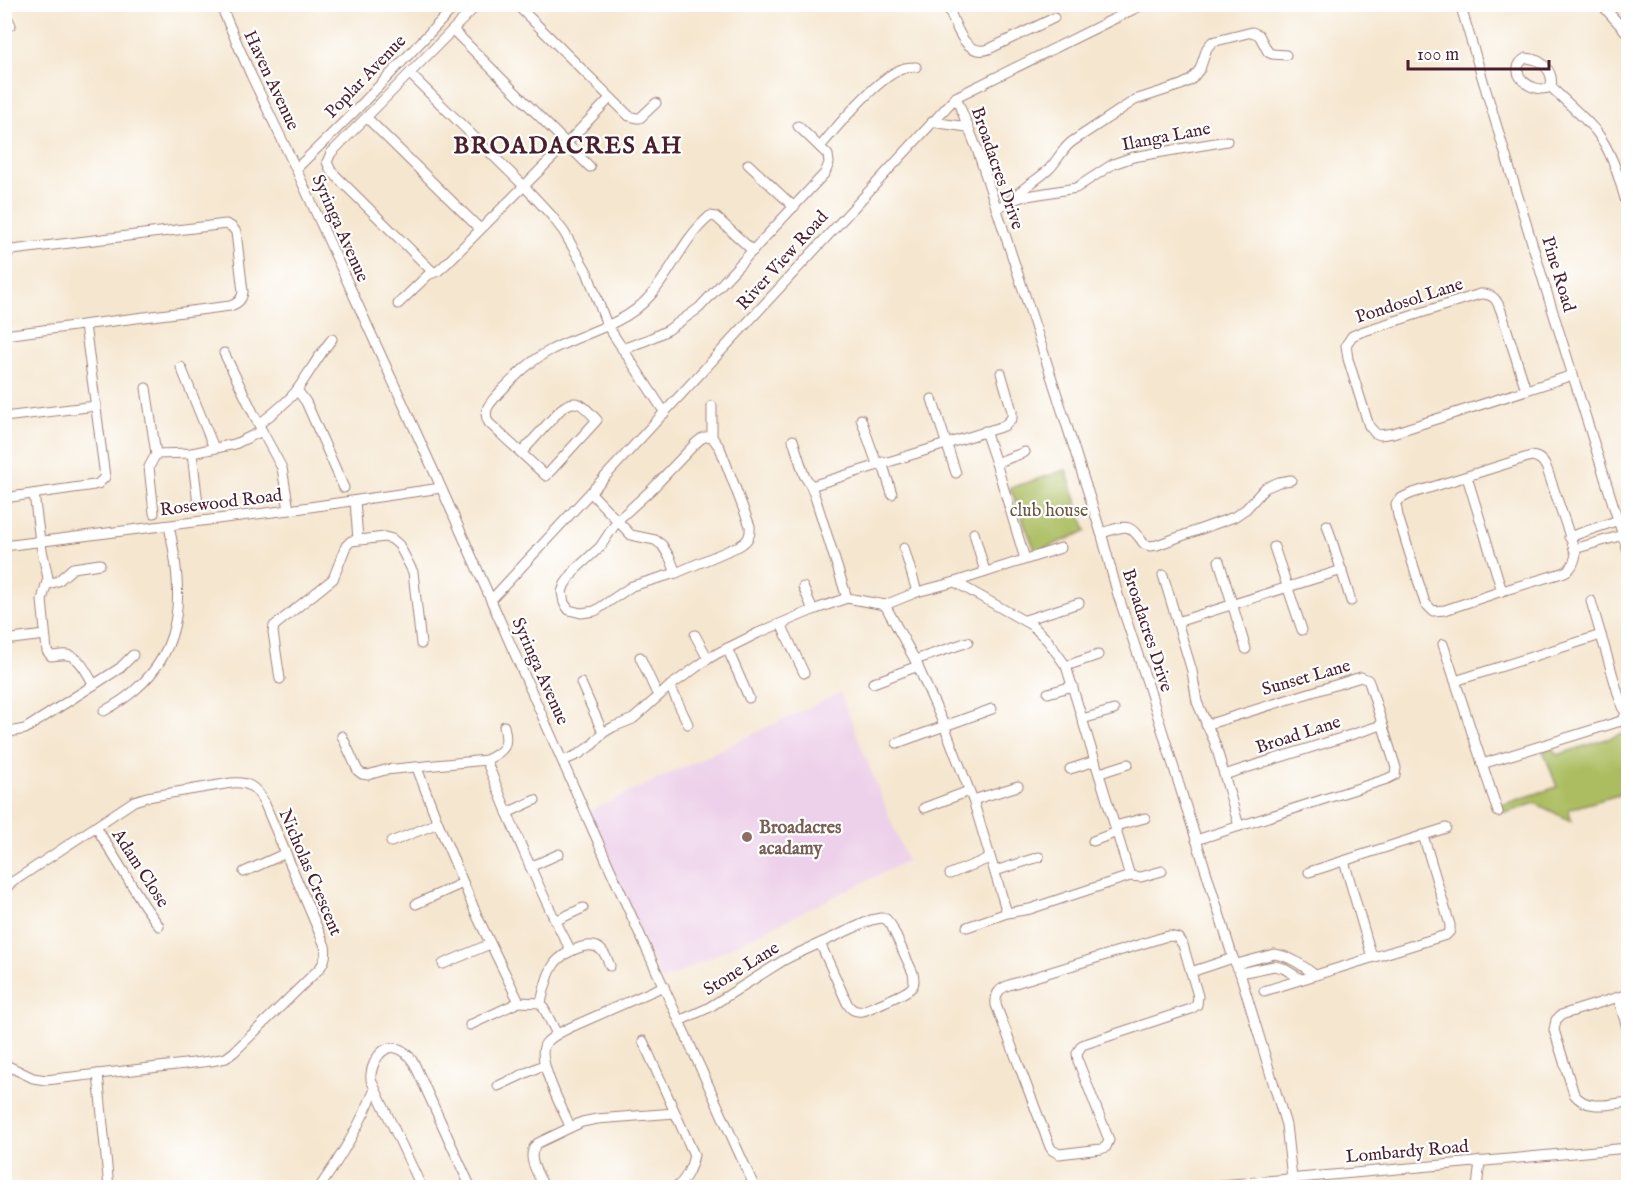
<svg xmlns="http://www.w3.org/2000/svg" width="1633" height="1192" font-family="'IM FELL English',serif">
<rect width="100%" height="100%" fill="#fff"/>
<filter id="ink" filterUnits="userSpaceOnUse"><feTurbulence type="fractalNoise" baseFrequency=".0167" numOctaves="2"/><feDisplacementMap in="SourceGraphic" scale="12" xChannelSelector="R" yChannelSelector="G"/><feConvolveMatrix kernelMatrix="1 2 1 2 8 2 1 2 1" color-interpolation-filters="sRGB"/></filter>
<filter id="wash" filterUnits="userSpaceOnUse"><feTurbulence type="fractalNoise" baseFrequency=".008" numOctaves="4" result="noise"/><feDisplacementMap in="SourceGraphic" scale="24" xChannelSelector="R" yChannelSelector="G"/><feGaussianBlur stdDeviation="1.35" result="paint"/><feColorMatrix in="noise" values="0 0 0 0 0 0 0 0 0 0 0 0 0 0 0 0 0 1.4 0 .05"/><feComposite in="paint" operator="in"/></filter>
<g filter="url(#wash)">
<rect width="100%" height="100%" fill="#f5e6cf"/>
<path fill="#edd0e9" d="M840,693l67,168 -245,120 -76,-168z"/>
<g fill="#abbd61" stroke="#7a6e46" stroke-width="1.5">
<path d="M1066,470l20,61 -50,21 -26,-64z"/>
<path d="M1627,723l1,1v78l-3,1 -3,-9 -53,15 2,12 -36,-18 -30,10 -4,-8 56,-18 -14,-37 10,-3 4,8 68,-22 -2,-9z"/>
</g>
</g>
<g filter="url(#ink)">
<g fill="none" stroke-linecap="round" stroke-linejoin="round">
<defs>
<g id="minor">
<path d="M220,4l31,71 45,94 140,307 171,386 148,326"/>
<path d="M516,4l113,112 8,2h3l16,-15"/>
<path d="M947,4c8,19 17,54 42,45l65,-31"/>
<path d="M1460,4l88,292 80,256"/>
<path d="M1601,4l27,30"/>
<path d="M4,12l7,13"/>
<path d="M453,30l137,137"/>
<path d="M1526,58c16,1 28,13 25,29 -20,9 -47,-17 -25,-29z"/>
<path d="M410,74l114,112 27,29 13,17 23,40 20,53 58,88"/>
<path d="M1551,87c14,14 31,28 44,43 18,22 25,52 33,79"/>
<path d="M956,97l21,52 60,183 65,204 16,59 31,93 84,270 7,15 46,152 6,53"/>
<path d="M367,118l113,111"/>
<path d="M932,122l35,5"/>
<path d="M820,147c18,-22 57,-69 82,-78 5,-2 9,-2 14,-2"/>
<path d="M748,164l46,43"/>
<path d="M296,169l62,-61 99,-104"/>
<path d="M1011,200c11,-12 25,-19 37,-30 10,-9 14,-22 25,-29l62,-41 46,-15 10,-5 9,-11 7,-21 5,-6 40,-10 7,3 9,17 4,2 14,1"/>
<path d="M996,209l12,-7 13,-5 55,-9 37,-24 20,-7 94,-16"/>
<path d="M4,251l222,-27 6,3 4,5 7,60c-1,8 -6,12 -13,14l-226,29"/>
<path d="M433,272l-102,-101 -4,-9 4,-9 147,-149"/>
<path d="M398,304l30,-29 10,-4 8,-7 121,-121 43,-45"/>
<path d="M622,349l25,-9 21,-10 31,-22 126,-135 4,-10 -1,-8 -30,-29"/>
<path d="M224,353l38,78 20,37 7,42"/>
<path d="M181,367l33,81"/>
<path d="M146,388l10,66 -7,13 5,46"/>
<path d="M297,390l9,12 38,86"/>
<path d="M1526,390l-25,-79c-4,-11 -8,-18 -21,-17l-119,38 -9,4 -6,9 2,14 21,67 6,7 5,2 13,-2 180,-58"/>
<path d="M932,399l24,74"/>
<path d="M712,406v31l8,11 30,78c1,10 -2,15 -11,20l-63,27 -44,13 -37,25 -14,2 -12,-3 -5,-7 -2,-11 3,-8 11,-15 24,-22 18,-27 34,-31 42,-44c5,-5 10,-10 18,-8"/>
<path d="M4,417l92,-11"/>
<path d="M861,419l16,45"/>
<path d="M259,424c13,-10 28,-21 38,-34 12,-17 22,-35 35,-51"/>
<path d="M985,431l11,32 29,96"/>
<path d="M793,440l11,35 7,11 5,14 31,98"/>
<path d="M522,452l39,-43c17,-14 24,-1 36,11l-51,56 -57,-53c-8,-13 3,-22 11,-31 15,-15 30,-31 49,-41 22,-12 46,-19 68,-30 51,-25 54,-72 93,-105l6,1 37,34"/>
<path d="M192,453l6,51"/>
<path d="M156,454l36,-1 43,-9 27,-13"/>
<path d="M1531,456c10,1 14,7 17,16l28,82c-2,10 -5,16 -14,19l-60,18 -57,19 -12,1 -8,-8 -27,-87 -2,-12 4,-5 10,-5z"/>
<path d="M882,462l10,32"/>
<path d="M996,463l29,-11"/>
<path d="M1467,477l35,114"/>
<path d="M811,486l193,-60 8,-8v-7l-11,-38"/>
<path d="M591,493l40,42 24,5 7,5 8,13 6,15"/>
<path d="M34,494l6,47 8,37 -6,22 5,51 4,5c5,0 11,-2 16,-1 13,1 21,20 27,30"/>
<path d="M4,498l90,-13 4,-1 7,-7 -20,-152"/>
<path d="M355,501l3,38"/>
<path d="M1327,525l24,76"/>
<path d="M974,533l11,39"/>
<path d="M1101,533c26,-7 27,-12 43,11l6,2 7,-1 77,-28 12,-8 19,-21 14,-6 12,-2"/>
<path d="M1569,537l50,-17"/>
<path d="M4,546l285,-36 152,-22"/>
<path d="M1274,547l28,83"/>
<path d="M904,548l13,44"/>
<path d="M1574,549l49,-14"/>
<path d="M1219,561l27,88"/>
<path d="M1163,575l29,96 5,31 18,41 24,83"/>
<path d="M955,582l78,44 15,15 18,25 64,210"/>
<path d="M46,585l12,-4 15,-13 27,-4"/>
<path d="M803,587l10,23"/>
<path d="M491,600l465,-503 188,-93"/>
<path d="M1591,601l31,106 6,9"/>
<path d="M885,605l30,55 29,65 29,75 34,113"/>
<path d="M1025,620l54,-17"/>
<path d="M1177,622l165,-52"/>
<path d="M781,624l23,49"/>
<path d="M695,635l13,24"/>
<path d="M4,640l41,-5"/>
<path d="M1443,644l55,168"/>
<path d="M727,648l22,50"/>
<path d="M640,657l18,39"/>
<path d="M915,660l53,-18"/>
<path d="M1066,666l32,-11"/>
<path d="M280,679l-7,-47 1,-6 59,-47 13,-33 5,-5 34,-4 7,2 7,6 14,27 8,72"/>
<path d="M1455,681l146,-46"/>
<path d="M581,683l22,50"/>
<path d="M873,683l45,-17"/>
<path d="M670,686l18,38"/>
<path d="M1048,693l25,-7"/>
<path d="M104,711c11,-6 22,-13 31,-21 52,-44 47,-104 34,-164"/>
<path d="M1082,719l32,-9"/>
<path d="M4,733l21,-4 95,-61 13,-13"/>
<path d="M342,736l16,35 4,3 6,1 17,-5 101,-10c19,-9 23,-14 18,-34"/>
<path d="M897,743l95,-34"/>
<path d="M486,760c26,65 52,129 85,191"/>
<path d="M563,761l16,-7 13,-9 11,-12 10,-6 20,-8 37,-33 38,-27 10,-6 40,-20 55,-23 34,-12 38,7 32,-13 38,-10 106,-34"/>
<path d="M1482,764l139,-43 6,-7"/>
<path d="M417,768l21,55 40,95 41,84 22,1"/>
<path d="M1070,769l25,-8"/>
<path d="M1100,773l28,-9"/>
<path d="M1224,775l158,-50"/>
<path d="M973,800l45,-14"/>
<path d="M924,808l45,-17"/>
<path d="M507,813l28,-13"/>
<path d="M1115,826l30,-8"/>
<path d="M96,827l48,78 15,21"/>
<path d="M1196,840l191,-61 8,-4 1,-7 -26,-83 -2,-5 -7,-3 -155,48"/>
<path d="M1093,841l24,-9"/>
<path d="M391,842l47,-19"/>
<path d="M1344,861l28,96"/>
<path d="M530,867l29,-13"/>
<path d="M995,871l44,-14"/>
<path d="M244,872l42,-19"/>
<path d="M1309,872l137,-44"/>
<path d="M950,874l40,-16"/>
<path d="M4,891l7,-8 123,-82 13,-4 84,-14c17,-2 25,4 33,19l61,144c2,9 0,15 -5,22l-86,84 -8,6 -15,3 -165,19 -13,-2 -29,-14"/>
<path d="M416,904l47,-21"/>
<path d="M555,921l28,-13"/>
<path d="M967,927l40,-14 23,-4 100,-33 11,1 21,-6"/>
<path d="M1170,936l8,2 5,7 15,51 -1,9 -6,4 -109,36 -5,8 1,8 31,79 -3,7 -5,2 -42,5 -7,-4 -2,-3 -54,-142c-1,-12 3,-16 13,-20l155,-48z"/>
<path d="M443,964l47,-20"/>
<path d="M1237,964l37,-10c16,2 28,11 41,21"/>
<path d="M1191,972l42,-14"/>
<path d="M1240,973l34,-7 9,2 18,11"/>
<path d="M1264,991l182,-56 4,-4v-6l-27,-90"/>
<path d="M1628,994l-67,21 -5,5 -2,10 20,64c12,17 36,10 54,8"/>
<path d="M1618,998l10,33"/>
<path d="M679,1021l29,-13 76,-48 8,-4 79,-36 10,-2 5,1 5,6 22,48c1,5 2,10 -1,14 -5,7 -40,20 -49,24 -8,1 -12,-1 -16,-8l-27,-60"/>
<path d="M470,1025l49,-23"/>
<path d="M557,1034l-16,-31c3,-13 6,-29 14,-40 8,-10 35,-24 46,-13 5,4 7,11 9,16"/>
<path d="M643,1041l51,114c-2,11 -9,28 -20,33"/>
<path d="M98,1074l11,114"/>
<path d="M498,1086l45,-21"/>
<path d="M570,1126c-7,-16 -36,-69 -24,-83 6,-7 15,-11 23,-15l95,-42"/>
<path d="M319,1188c22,-31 41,-63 56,-99"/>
<path d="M422,1188l-51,-108c-1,-7 1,-12 4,-19 12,-21 28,-15 39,2l57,125"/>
<path d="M545,1188c-7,-14 -21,-33 -7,-45l44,-21 15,-3 78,-6"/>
<path d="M1189,1188l439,-40"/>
<path d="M1477,1188l3,-27"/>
</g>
</defs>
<use href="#minor" stroke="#a0827d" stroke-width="11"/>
<use href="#minor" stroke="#fff" stroke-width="9"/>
</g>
</g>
<circle fill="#8d6e63" stroke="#fff" stroke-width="2" cx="747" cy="837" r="6"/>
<g text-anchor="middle" stroke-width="4.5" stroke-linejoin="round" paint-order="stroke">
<g font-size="18" fill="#4a1f2b" stroke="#fff">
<text transform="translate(365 76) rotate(-46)" y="6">Poplar Avenue</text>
<text transform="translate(272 80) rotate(65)" y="6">Haven Avenue</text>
<text transform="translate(1166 136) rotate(-11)" y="6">Ilanga Lane</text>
<text transform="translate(998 168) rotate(71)" y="6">Broadacres Drive</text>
<text transform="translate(341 228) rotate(66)" y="6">Syringa Avenue</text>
<text transform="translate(782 260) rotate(-48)" y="6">River View Road</text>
<text transform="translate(1559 274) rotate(73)" y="6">Pine Road</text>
<text transform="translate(1409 300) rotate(-18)" y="6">Pondosol Lane</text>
<text transform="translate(221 502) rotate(-7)" y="6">Rosewood Road</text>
<text transform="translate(1148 630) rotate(72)" y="6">Broadacres Drive</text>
<text transform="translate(541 671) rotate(66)" y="6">Syringa Avenue</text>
<text transform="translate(1306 677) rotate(-16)" y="6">Sunset Lane</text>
<text transform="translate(1298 734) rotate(-18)" y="6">Broad Lane</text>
<text transform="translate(141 868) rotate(57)" y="6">Adam Close</text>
<text transform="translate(311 872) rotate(67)" y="6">Nicholas Crescent</text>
<text transform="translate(741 968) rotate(-32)" y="6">Stone Lane</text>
<text transform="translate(1407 1151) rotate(-5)" y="6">Lombardy Road</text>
</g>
<g font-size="18" fill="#6c563e" stroke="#fff">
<text x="1049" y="516">club house</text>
</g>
<g font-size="18" font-weight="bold" fill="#785e54" stroke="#fff" text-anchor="start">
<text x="759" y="833">Broadacres<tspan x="759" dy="21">acadamy</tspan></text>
</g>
<g font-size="24" font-weight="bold" letter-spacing="1.5" fill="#4a1f2b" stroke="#fff">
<text x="568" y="153">BROADACRES AH</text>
</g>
</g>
<rect width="1633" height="1192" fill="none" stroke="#fff" stroke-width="24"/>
<path d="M1408 60v9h141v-9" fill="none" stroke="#4a1f2b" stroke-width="3"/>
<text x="1417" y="60" font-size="18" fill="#4a1f2b" stroke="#ffffff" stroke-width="4.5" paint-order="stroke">100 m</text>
</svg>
